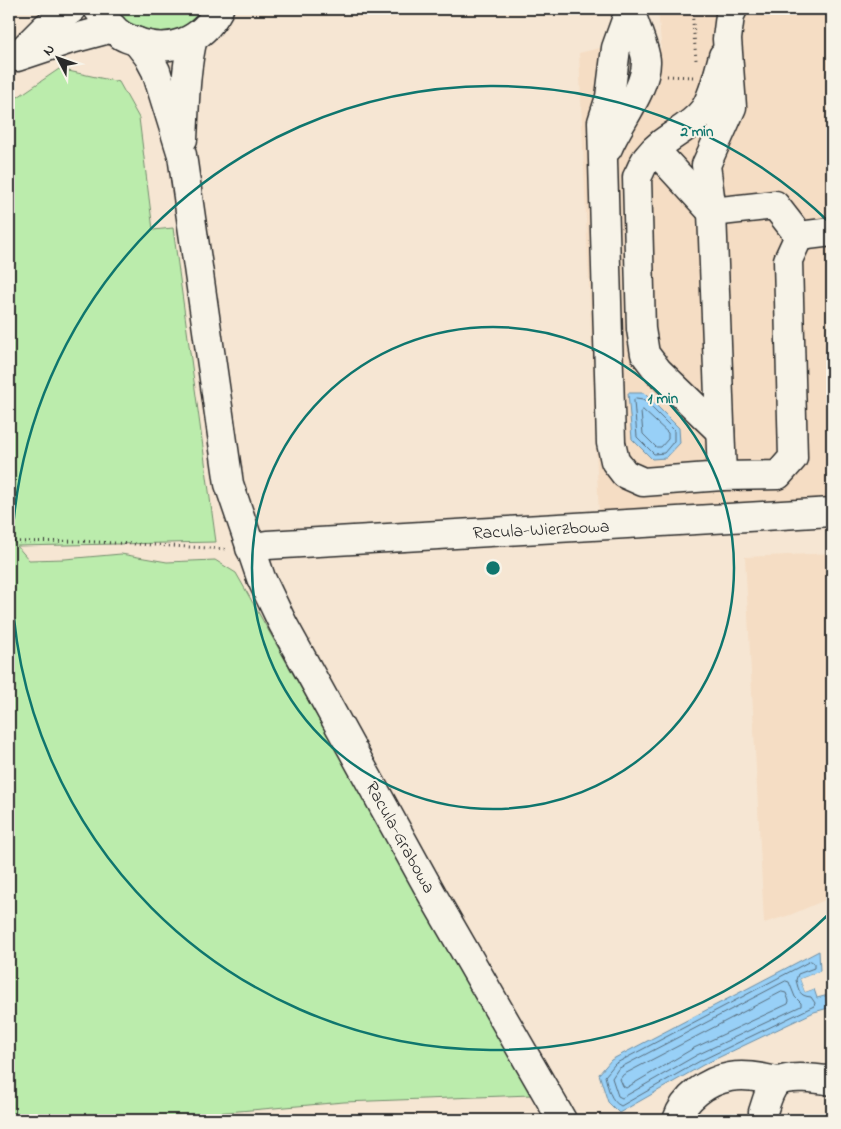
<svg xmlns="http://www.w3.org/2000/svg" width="841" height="1129" font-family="'Indie Flower',sans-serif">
<rect width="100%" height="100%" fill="#f6e6d3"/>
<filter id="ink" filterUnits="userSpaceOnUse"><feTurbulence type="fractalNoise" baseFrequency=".02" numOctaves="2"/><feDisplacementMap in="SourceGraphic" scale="10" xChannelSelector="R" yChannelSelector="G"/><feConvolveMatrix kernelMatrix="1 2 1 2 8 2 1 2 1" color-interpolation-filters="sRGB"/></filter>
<g filter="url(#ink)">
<g fill="#f5ddc4">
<path d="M658,9h174v497l-233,11 -20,-464 29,-7 13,35 12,1 25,-14 3,-25z"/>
<path d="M832,553v344l-42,18 -26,8 -19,-366z"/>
</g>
<g fill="#bbecac" stroke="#738c6c">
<path d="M114,9h88c-22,34 -65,29 -88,0z"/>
<path d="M59,69l60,13 20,36 14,112 20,-2 43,314 -199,4 12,14 36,-1 56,-5 46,8 48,-2 21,13 295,522 -187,7 -140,12v6h-195v-1017z"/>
</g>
<g fill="#98d0f7" stroke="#6c8ea5">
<path d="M628,393h16l35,35 1,15 -14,15 -14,1 -20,-20z"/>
<path d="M819,951l1,20 -20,8 5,13 9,-3 3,9 15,-4v13l-18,5 -111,53 -84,48 -11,-11 -9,-28 12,-14z"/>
</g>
<path fill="#f6e6d3" d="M818,972l1,2 -16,6 4,9 7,-3 2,2 -11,4 -5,-13z"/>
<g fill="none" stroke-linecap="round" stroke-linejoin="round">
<g stroke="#576d7d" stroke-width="1">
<path d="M636,398l7,1 31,31v11l-10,12 -10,1 -17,-17 -3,-36z"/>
<path d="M643,410l25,23v6l-7,8h-5l-13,-13 -2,-22z"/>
<path d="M811,961l3,2v5l-16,6 -2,6c3,11 3,16 15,17l4,6 -1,3 -114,55 -79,45c-11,-5 -13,-19 -16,-30l10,-12z"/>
<path d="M786,981l3,1 6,15 6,6v3l-104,49 -75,43 -4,-2 -6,-18 6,-9z"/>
<path d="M782,992l4,1 3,8 -1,3 -94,44 -68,40 -3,-2 -3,-7 3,-4z"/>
</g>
<defs>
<g id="minor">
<path d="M630,9l-14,39 -6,49 -8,25 1,39 8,282 4,18 10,13 18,8 79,-6 -10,-264 -6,-47 26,-58 -5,-68 3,-24 3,-6"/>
<path d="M137,42l11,14 8,15 26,84 47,329 32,94 22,46 150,272 129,224"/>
<path d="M183,139c2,-34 2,-69 10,-101"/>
<path d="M608,148c11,-26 38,-59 38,-86 1,-8 -13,-42 -16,-52"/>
<path d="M655,150l57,62"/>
<path d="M712,212l63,-7 24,31 33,-4"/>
<path d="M720,431l-62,-60 -13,-17 -4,-25 -4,-152c4,-6 6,-15 11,-20 15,-20 41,-27 56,-47 9,-13 15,-39 19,-54"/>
<path d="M722,476l56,-1 15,-17 -5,-198 11,-24"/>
<path d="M250,548l17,-3 565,-33"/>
<path d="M763,1112c3,-9 6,-22 13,-29 10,-9 44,-4 56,-2"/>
<path d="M677,1120c7,-22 30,-39 53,-43 16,-3 32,1 47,4"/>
</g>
<g id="major">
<path d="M98,9c6,9 14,20 23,26 4,3 9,4 14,6 35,14 67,0 84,-32"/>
<path d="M21,52l24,-24 27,-19"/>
<path d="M17,57l51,-17 45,-12"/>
</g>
</defs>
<use href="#minor" stroke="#2b2b2b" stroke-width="31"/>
<use href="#major" stroke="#2b2b2b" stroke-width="31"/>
<g stroke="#2b2b2b" stroke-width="3" stroke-dasharray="1 4" stroke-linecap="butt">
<path d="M692,9l4,51"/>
<path d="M667,76l26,1"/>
<path d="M9,542l69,-1 150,8"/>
</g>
<use href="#minor" stroke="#f7f3e8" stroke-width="28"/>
<use href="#major" stroke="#f7f3e8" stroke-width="28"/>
</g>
</g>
<g fill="none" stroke="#0f766e" stroke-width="2.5">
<circle cx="493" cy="568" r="241"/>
<path d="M831 912A482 482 0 1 1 831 224"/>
</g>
<g text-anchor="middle" stroke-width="4" stroke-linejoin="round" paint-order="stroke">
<g font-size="18" fill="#2b2b2b" stroke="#f7f3e8">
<text transform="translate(541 529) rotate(-3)" y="6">Racula-Wierzbowa</text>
<text transform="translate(401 837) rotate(61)" y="6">Racula-Grabowa</text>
</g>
</g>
<circle cx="493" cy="568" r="8" fill="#0f766e" stroke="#f7f3e8" stroke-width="2.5"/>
<g font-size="15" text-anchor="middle" font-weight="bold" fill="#0f766e" stroke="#f7f3e8" stroke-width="4" stroke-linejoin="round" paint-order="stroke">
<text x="697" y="136">2 min</text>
<text x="663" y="403">1 min</text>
</g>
<rect width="841" height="1129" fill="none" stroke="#f7f3e8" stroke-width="30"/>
<rect x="15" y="15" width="811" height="1099" fill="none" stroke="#2b2b2b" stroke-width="2" filter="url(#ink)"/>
<g transform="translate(58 58) rotate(311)" stroke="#f7f3e8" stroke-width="4" paint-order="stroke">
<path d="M0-4L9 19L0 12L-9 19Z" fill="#2b2b2b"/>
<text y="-8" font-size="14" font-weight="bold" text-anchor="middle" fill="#2b2b2b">N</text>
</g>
</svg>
